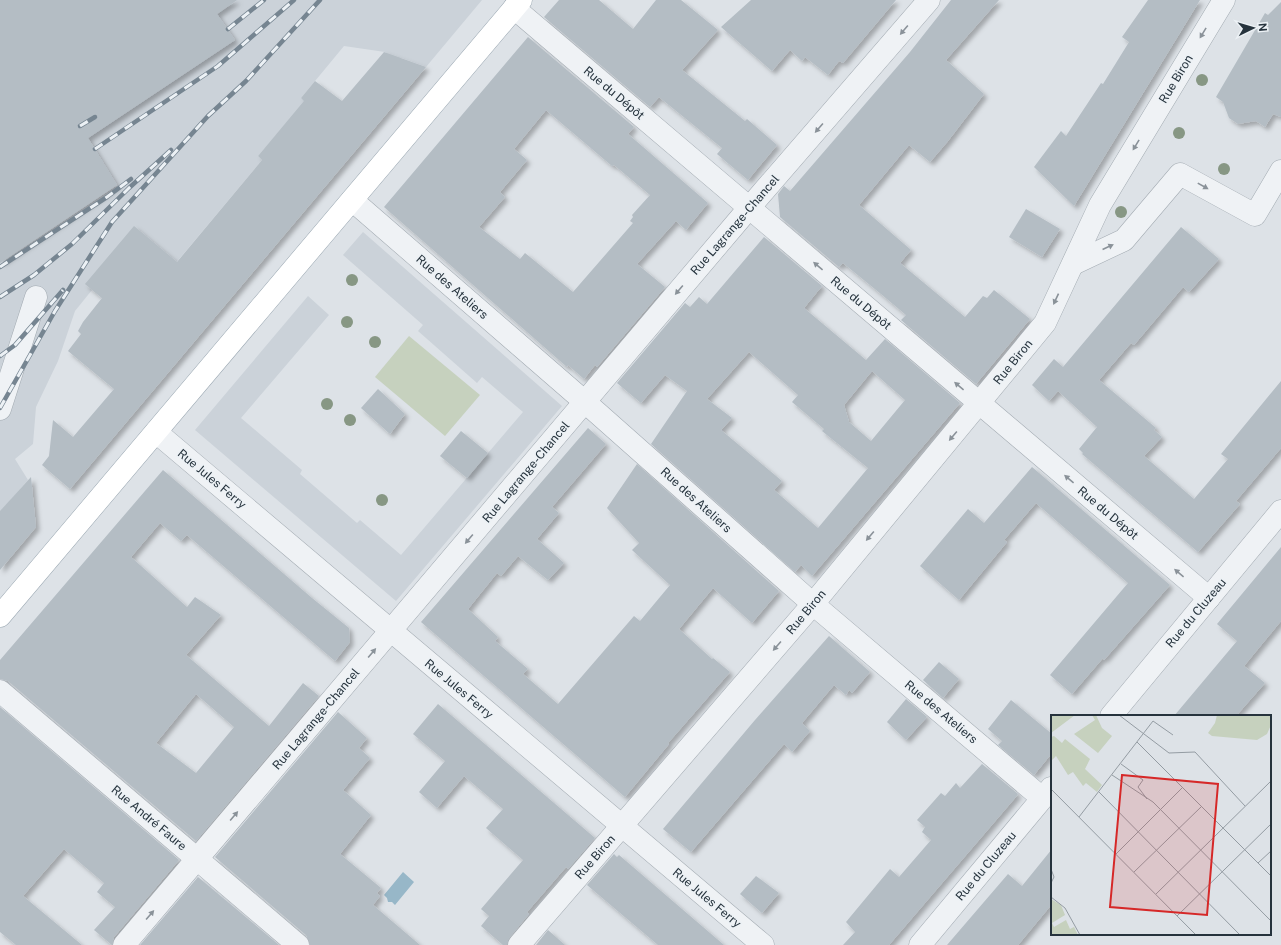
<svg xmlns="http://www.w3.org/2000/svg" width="1281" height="945" font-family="'Public Sans',sans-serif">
<defs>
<filter id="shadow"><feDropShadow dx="3.5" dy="3.5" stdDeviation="2" flood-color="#0004"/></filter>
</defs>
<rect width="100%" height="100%" fill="#dde2e7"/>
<g fill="#cbd2d9">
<path d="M0,0h482l-56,67 -25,-9 -3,5 -13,-11 -41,-6 -43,52 4,3 -47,55 4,4 -133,159 -37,-29 -17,21 -17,50 -22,46 -3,37 -18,15 13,21 -28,32z"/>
<path d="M363,232l199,174 -166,195 -201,-171 113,-134 21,19 -88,103 61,52 -2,4 57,49 3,-3 41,35 122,-143 -41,-35 -5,6 -59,-52 5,-6 -80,-70z"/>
</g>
<path fill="#c6d1be" d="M409,336l71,59 -35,41 -70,-59z"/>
<path fill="#97b7c8" d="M403,872l11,10 -19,23 -3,-3h-4l-1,-4 -3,-3z"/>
<g fill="#b4bdc4" fill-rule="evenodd" filter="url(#shadow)">
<path d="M0,0h237l-20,14 18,26 -147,98 29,47 -117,78z"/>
<path d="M559,0h40l34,29 23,-29h25l37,30 -36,40 63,51 2,-2 30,26 -29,35 -31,-26 5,-6 -63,-51 -9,10 -106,-90z"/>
<path d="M751,0h145l-53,63 -4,-2 -11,14 -23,-18 -3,4 -12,-11 -18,21 -51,-44z"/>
<path d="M951,0h48l-53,60 38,34 -36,47 -18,21 -21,-17 -50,60 52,45 -11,13 65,54 18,-21 4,2 7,-8 36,29 -54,65 -75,-64 5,-5 -25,-21 -38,-31 -4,4 -59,-50 -2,-23 6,-8 6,5 120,-139z"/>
<path d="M1148,0h52l-126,206 -40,-39 27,-36 5,5 35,-53 2,1 26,-42 -7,-5z"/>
<path d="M1281,2v115l-8,-3 -8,13 -9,-6 -18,3 -9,-6 -6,-16 -7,-5 49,-84 3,2z"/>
<path d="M528,37l106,90 -6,7 80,69 -22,27 -10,-9 -39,43 28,23 -68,80 -2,-2 -11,14 -16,-14 -1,2 -183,-160zM546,110l66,56 2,-1 36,30 -18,20 1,2 -3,4 3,2 -60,69 -48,-39 -5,6 -41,-32 26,-30 -5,-5 27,-32 -13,-11z"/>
<path d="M384,52l42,15 -356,422 -28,-24 7,-9 4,-36 20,17 41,-48 -46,-38 13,-17 -3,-3 5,-9 19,-24 -17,-14 49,-58 43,36 85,-102 -4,-4 46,-55 -3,-3 14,-17 27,20z"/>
<path d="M1026,209l34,20 -18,28 -33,-20z"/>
<path d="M1181,227l38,32 -30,33 -6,-5 -49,58 -3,-2 -32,37 57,48 -2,2 8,7 -18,19 50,43 34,-40 -7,-5 60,-73v67l-45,53 4,3 -42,48 -116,-98 1,-1 -4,-4 18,-22 -39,-36 -9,10 -17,-16 22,-26 9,8z"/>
<path d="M764,237l58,49 -18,22 62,52 19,-21 75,64 -148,173 -11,-11 -6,7 -144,-128 36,-53 -22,-16 -24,28 -24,-20 68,-80 5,4 9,-10 8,7zM749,352l49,43 -6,7 32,27 -2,2 46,37 -50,60 -44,-38 8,-9 -61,-51 11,-12 -25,-19zM872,371l33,29 -34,41 -22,-19 -5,-17z"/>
<path d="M378,389l27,25 -15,20 -29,-26z"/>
<path d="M588,428l18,16 -54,63 7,6 -22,26 27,24 -16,17 -30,-24 -17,20 -4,-3 -29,36 30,28 -3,4 33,28 -5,5 35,30 76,-88 6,5 30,-36 -38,-35 7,-7 -32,-35 30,-44 142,127 -27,32 -39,-35 -34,41 33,30 1,-1 17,14 -62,71 1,1 -44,53 -204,-175z"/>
<path d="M461,431l27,22 -21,25 -27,-22z"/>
<path d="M1032,467l138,118 -66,75 -1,-2 -31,36 -22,-19 78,-92 -92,-80 -32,37 3,2 -48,58 -39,-34 48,-57 16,14z"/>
<path d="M163,470l149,128 37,30 1,14 -15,19 -148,-126 -6,6 -21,-18 -29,34 56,50 8,-10 26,18 -35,40 83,71 34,-43 16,13 -123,145 -188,-160 -8,-2v-19zM196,694l38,33 -38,46 -40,-30z"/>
<path d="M31,477l5,50 -36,43v-59z"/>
<path d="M1281,547v74l-37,45 21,17 -29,33h-62l63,-75 -20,-17z"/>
<path d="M829,636l41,36 -18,21 -3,-3 -3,5 -12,-10 -32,38 8,8 -18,21 -8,-8 -93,108 -28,-23 92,-109z"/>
<path d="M939,662l20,17 -16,19 -20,-18z"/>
<path d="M906,699l21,18 -21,23 -19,-18z"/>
<path d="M1011,700l41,34v19l-18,22 -36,-30 4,-4 -14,-12z"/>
<path d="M438,704l157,134 -27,31 -2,-2 -39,45 2,2 -19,23 -3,8h-4l-22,-19 8,-10 -8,-7 42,-49 -37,-32 17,-19 -39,-33 -27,32 -18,-16 26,-31 -32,-27z"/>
<path d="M0,707l179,153 -65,77 -2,8 -18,-15 21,-23 -18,-15 7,-9 -40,-34 -41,47 59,49h-66l-16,-13z"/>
<path d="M338,712l29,26 -8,10 11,10 -27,32 28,25 -31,39 41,34 -4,5 3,3 -7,9 47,40h-110l-4,-10 -91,-78z"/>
<path d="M982,764l36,30 -3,4 -126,147h-46l12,-13 -9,-10 44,-53 9,8 32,-37 -9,-8 3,-5 -8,-7 24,-27 4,3 11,-13 4,5z"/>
<path d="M1052,849v55l-34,41h-71l61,-71 14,12z"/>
<path d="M614,854l3,3 2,-2 105,90h-66l-71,-60z"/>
<path d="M756,876l23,17 -17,20 -22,-19z"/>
<path d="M198,877l81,68h-139z"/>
<path d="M548,930l17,15h-29z"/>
</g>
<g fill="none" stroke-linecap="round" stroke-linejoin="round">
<defs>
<g id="minor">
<path d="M514,8l695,590"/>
<path d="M352,200l233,202 228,202 229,194"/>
<path d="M1073,264l51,-24 56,-66 75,41 26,-44"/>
<path d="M0,409l36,-112"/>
<path d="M156,432l607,513"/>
<path d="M0,691l298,254"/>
<path d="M1111,716l170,-205"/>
<path d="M124,945l625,-737 180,-208"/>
<path d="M519,945l294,-341 232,-281 55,-118 124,-205"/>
<path d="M920,945l131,-157"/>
</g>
<path id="major" d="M0,616l521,-616"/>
</defs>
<use href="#minor" stroke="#a2aab1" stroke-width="23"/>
<use href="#major" stroke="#9ca9b3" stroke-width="23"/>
<use href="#minor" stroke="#eff2f5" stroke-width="22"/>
<use href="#major" stroke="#fff" stroke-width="22"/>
<defs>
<g id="rail">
<path d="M228,29l36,-29"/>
<path d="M80,126l15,-9"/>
<path d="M95,149l123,-83 76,-66"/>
<path d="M0,267l107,-70 24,-18"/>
<path d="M0,297l34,-22 38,-31 57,-56 42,-38"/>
<path d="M0,356l15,-11 48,-55"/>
<path d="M0,408l55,-97 57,-89 96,-106 38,-35 74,-81"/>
</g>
</defs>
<use href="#rail" stroke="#768591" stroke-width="4.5"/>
<use href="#rail" stroke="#ecf1f5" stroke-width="3" stroke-dasharray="9" stroke-linecap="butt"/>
</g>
<g fill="#879784">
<circle cx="1202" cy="80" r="6"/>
<circle cx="1179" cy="133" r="6"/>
<circle cx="1224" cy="169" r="6"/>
<circle cx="1121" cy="212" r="6"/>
<circle cx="352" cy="280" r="6"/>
<circle cx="347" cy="322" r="6"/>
<circle cx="375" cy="342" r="6"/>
<circle cx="327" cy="404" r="6"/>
<circle cx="350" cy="420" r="6"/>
<circle cx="382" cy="500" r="6"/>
</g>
<defs><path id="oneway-solid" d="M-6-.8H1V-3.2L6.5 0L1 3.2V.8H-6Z"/></defs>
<g fill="#8a9299">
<use href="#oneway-solid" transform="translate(904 30) rotate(130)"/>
<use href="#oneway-solid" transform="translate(1203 33) rotate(121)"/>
<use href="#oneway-solid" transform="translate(819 128) rotate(131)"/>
<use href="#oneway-solid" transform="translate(1136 145) rotate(121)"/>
<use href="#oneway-solid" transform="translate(1203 186) rotate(29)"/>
<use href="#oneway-solid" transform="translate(1108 247) rotate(-25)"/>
<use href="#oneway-solid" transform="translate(818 266) rotate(-140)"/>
<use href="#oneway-solid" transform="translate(679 290) rotate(130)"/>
<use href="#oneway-solid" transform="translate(1056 299) rotate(115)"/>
<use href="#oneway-solid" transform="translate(959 386) rotate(-140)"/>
<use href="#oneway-solid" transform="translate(953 436) rotate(130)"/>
<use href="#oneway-solid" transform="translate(1069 479) rotate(-140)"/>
<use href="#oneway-solid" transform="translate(870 536) rotate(130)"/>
<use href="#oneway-solid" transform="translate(469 539) rotate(130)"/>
<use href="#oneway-solid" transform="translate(1179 573) rotate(-140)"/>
<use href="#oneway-solid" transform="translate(777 646) rotate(131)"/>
<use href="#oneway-solid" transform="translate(372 653) rotate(-50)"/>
<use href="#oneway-solid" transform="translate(234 816) rotate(-50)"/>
<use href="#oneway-solid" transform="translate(150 915) rotate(-49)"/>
</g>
<g text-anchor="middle" stroke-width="3" stroke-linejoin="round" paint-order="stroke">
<g font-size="12" fill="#26333d" stroke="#ecf1f5">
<text transform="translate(1176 79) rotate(-59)" y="4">Rue Biron</text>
<text transform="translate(614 93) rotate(40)" y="4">Rue du Dépôt</text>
<text transform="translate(735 225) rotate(-49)" y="4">Rue Lagrange-Chancel</text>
<text transform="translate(452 287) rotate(41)" y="4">Rue des Ateliers</text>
<text transform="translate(861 303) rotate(40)" y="4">Rue du Dépôt</text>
<text transform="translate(1013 362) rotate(-51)" y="4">Rue Biron</text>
<text transform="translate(526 472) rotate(-50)" y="4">Rue Lagrange-Chancel</text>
<text transform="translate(212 479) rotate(40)" y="4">Rue Jules Ferry</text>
<text transform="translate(696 500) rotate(42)" y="4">Rue des Ateliers</text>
<text transform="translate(1108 513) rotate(40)" y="4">Rue du Dépôt</text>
<text transform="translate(806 612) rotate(-50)" y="4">Rue Biron</text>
<text transform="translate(1196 613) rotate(-50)" y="4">Rue du Cluzeau</text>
<text transform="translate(459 689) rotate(40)" y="4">Rue Jules Ferry</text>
<text transform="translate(941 712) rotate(40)" y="4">Rue des Ateliers</text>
<text transform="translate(316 719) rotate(-50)" y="4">Rue Lagrange-Chancel</text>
<text transform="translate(149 818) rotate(40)" y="4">Rue André Faure</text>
<text transform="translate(595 857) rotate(-49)" y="4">Rue Biron</text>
<text transform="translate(986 866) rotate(-50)" y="4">Rue du Cluzeau</text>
<text transform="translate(707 898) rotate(40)" y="4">Rue Jules Ferry</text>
</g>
</g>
<g transform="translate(1051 715)">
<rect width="220" height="220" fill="#dde2e7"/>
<path d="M0,0h24l-24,18zM41,0h4l6,13 10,8 -14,17 -24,-19 21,-14zM166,0h54v10l-4,9 -10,6 -45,-4 -4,-3 7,-10zM3,21l8,7 3,-4 25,20 -5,10 17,16 -5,7 -11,-9 -3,3 -10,-14 -5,3 -12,-19 -5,5v-24zM0,184l10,6 4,10 -13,8 2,4 12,-7 4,9 4,-2 4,8h-27z" fill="#c6d1be"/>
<path fill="none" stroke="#949ca3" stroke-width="1" d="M68,0l50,38 26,-1 50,54M86,27l134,134M70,49l22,16 -5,7 9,12M61,60l41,27 118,119M0,74l145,146M48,77l141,143M28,102l74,-96 20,14M65,139l66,-66M207,148l13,-12M0,154l3,8 -3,6M83,157l67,-65M105,179l115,-113M0,182l14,11 15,27M126,201l94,-92"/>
<path fill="#d62828" fill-opacity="0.15" stroke="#d62828" stroke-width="2" d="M71,60l96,9 -11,131 -97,-8z"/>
<rect width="220" height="220" fill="none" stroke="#26333d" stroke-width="2"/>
</g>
<g transform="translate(1253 28) rotate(85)" stroke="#ecf1f5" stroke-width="3" paint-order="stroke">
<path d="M0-3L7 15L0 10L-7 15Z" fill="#26333d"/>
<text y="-6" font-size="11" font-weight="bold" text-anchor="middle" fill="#26333d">N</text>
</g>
</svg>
